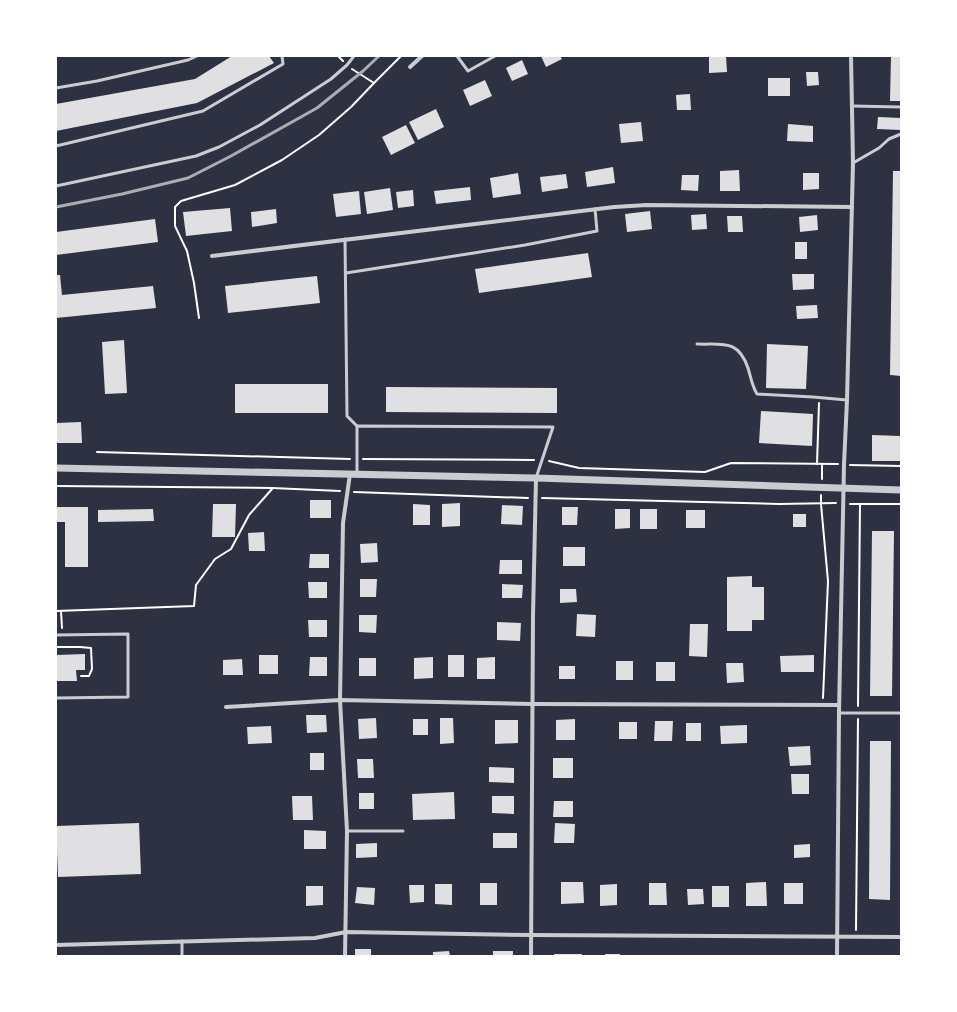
<svg xmlns="http://www.w3.org/2000/svg" width="957" height="1012" font-family="Ubuntu,sans-serif">
<rect width="100%" height="100%" fill="#2d3142"/>
<g fill="#e0e0e3">
<path d="M232,56h37l5,7 -77,40 -141,28v-27l139,-25z"/>
<path d="M541,56h19l2,3 -16,8z"/>
<path d="M709,56h17l1,16 -18,1z"/>
<path d="M891,56h10v45h-11z"/>
<path d="M522,60l6,14 -16,7 -6,-13z"/>
<path d="M806,72h12l1,13 -12,1z"/>
<rect x="768" y="78" width="22" height="18"/>
<path d="M485,80l7,16 -22,10 -7,-16z"/>
<path d="M690,94l1,16h-14l-1,-15z"/>
<path d="M436,109l8,18 -26,13 -9,-18z"/>
<path d="M878,117l23,1v12l-24,-1z"/>
<path d="M641,122l2,19 -22,2 -2,-19z"/>
<path d="M788,124l25,2v16l-26,-1z"/>
<path d="M406,125l9,18 -24,12 -9,-18z"/>
<path d="M613,167l2,16 -28,4 -2,-15z"/>
<path d="M739,170l1,21h-20v-20z"/>
<path d="M893,171h8v205l-11,-1z"/>
<path d="M518,173l3,21 -28,4 -3,-20z"/>
<path d="M803,173h16v16l-16,1z"/>
<path d="M566,174l2,14 -26,4 -2,-15z"/>
<path d="M682,175h17l-1,16 -17,-1z"/>
<path d="M470,187l1,13 -35,4 -2,-13z"/>
<path d="M390,188l3,22 -26,4 -3,-22z"/>
<path d="M413,190l1,16 -16,2 -2,-16z"/>
<path d="M359,191l2,23 -25,3 -3,-23z"/>
<path d="M230,208l2,23 -46,5 -3,-24z"/>
<path d="M276,209l1,14 -25,4 -1,-15z"/>
<path d="M650,211l2,18 -25,3 -2,-18z"/>
<path d="M706,214l1,15 -15,1 -1,-15z"/>
<path d="M817,215l1,15 -18,2 -1,-15z"/>
<path d="M727,216h15l1,16h-15z"/>
<path d="M155,219l3,23 -102,13v-23z"/>
<rect x="795" y="242" width="12" height="17"/>
<path d="M588,253l4,24 -113,16 -4,-24z"/>
<path d="M792,274h22v15l-21,1z"/>
<path d="M56,275h4l2,20 91,-9 3,22 -100,10z"/>
<path d="M317,276l3,27 -92,10 -3,-27z"/>
<path d="M817,305l1,13 -21,1 -1,-13z"/>
<path d="M124,340l3,53 -22,1 -3,-52z"/>
<path d="M767,344l41,2 -2,43 -40,-1z"/>
<rect x="235" y="384" width="93" height="29"/>
<path d="M386,387l171,1v25l-171,-1z"/>
<path d="M761,411l52,3 -1,32 -53,-3z"/>
<path d="M81,422l1,21h-26v-20z"/>
<path d="M872,435l29,1v25h-29z"/>
<rect x="310" y="500" width="21" height="18"/>
<path d="M460,503v23l-18,1v-23z"/>
<path d="M213,504h23l-1,33h-23z"/>
<path d="M413,504l17,1v20h-17z"/>
<path d="M502,505l21,1 -1,19 -21,-1z"/>
<path d="M56,507h32v60h-23v-45h-9z"/>
<path d="M562,507h16l-1,18h-15z"/>
<path d="M153,509l1,12 -56,1v-12z"/>
<path d="M615,509h15v19l-15,1z"/>
<rect x="640" y="509" width="17" height="20"/>
<rect x="686" y="510" width="19" height="18"/>
<rect x="793" y="514" width="13" height="13"/>
<path d="M872,531h22l-2,165h-22z"/>
<path d="M264,532l1,19h-16l-1,-18z"/>
<path d="M377,543l1,19 -17,1 -1,-19z"/>
<rect x="563" y="547" width="22" height="19"/>
<path d="M310,554h19v14h-20z"/>
<path d="M500,560h22v14h-23z"/>
<path d="M752,576v11h12v33h-12v11h-25v-54z"/>
<path d="M360,579h17l-1,18h-16z"/>
<path d="M308,582h19v16h-18z"/>
<path d="M502,584l21,1 -1,13h-20z"/>
<path d="M560,589h16l1,13 -17,1z"/>
<path d="M577,614l19,1 -1,22 -19,-1z"/>
<path d="M359,615h18l-1,18 -17,-1z"/>
<path d="M308,620h19v17h-18z"/>
<path d="M497,622l24,1 -1,18 -23,-1z"/>
<path d="M690,624h18l-1,33 -18,-1z"/>
<path d="M85,654v16h-9l1,11h-21v-26z"/>
<rect x="259" y="655" width="19" height="19"/>
<rect x="448" y="655" width="16" height="22"/>
<path d="M814,655v17h-33l-1,-16z"/>
<path d="M310,657h17v19h-18z"/>
<path d="M433,657v21l-19,1v-21z"/>
<path d="M495,657v22h-18v-21z"/>
<rect x="359" y="658" width="17" height="18"/>
<path d="M242,659l1,16h-20v-15z"/>
<rect x="616" y="661" width="17" height="19"/>
<rect x="656" y="662" width="19" height="19"/>
<path d="M726,663h17l1,19 -17,1z"/>
<rect x="559" y="666" width="16" height="13"/>
<path d="M306,715h20l1,17 -20,1z"/>
<path d="M376,718l1,20 -18,1 -1,-20z"/>
<path d="M440,718h13l1,25 -14,1z"/>
<rect x="413" y="719" width="15" height="16"/>
<path d="M575,719v21h-19v-20z"/>
<path d="M495,720h23v23l-23,1z"/>
<path d="M655,721h18l-1,20h-18z"/>
<rect x="619" y="722" width="18" height="17"/>
<rect x="686" y="723" width="15" height="18"/>
<path d="M747,725v18l-26,1 -1,-18z"/>
<path d="M271,726l1,17 -24,1 -1,-17z"/>
<path d="M870,741h21l-1,159 -21,-1z"/>
<path d="M810,746l1,19 -21,1 -2,-19z"/>
<rect x="310" y="753" width="14" height="17"/>
<rect x="553" y="758" width="20" height="20"/>
<path d="M357,759h16l1,19h-16z"/>
<path d="M489,767l25,1v15l-25,-1z"/>
<path d="M791,774h18v20h-17z"/>
<path d="M454,792l1,27 -42,1 -1,-26z"/>
<rect x="359" y="793" width="15" height="16"/>
<path d="M292,796h20l1,24h-20z"/>
<path d="M492,796h22v18l-22,-1z"/>
<path d="M554,801h19v16h-20z"/>
<path d="M139,823l2,51 -83,3 -2,-51z"/>
<path d="M555,823l20,1 -1,19h-20z"/>
<path d="M304,830l22,1v18h-22z"/>
<rect x="493" y="833" width="24" height="15"/>
<path d="M377,843v14l-21,1v-14z"/>
<path d="M810,844v13l-16,1v-13z"/>
<path d="M561,882h22l1,21 -23,1z"/>
<path d="M766,882l1,24h-21v-23z"/>
<rect x="480" y="883" width="17" height="22"/>
<path d="M649,883h17l1,22h-18z"/>
<rect x="784" y="883" width="19" height="21"/>
<path d="M435,884h17v21l-17,-1z"/>
<path d="M617,884v21l-17,1v-21z"/>
<path d="M409,885h15v17l-14,1z"/>
<path d="M306,886h17v19l-17,1z"/>
<rect x="712" y="886" width="17" height="21"/>
<path d="M357,887l18,1 -1,17 -19,-2z"/>
<path d="M687,889h16l1,15 -16,1z"/>
<rect x="355" y="949" width="16" height="7"/>
<path d="M449,951l1,5h-17v-4z"/>
<rect x="493" y="951" width="20" height="5"/>
<rect x="554" y="954" width="28" height="2"/>
<rect x="605" y="954" width="15" height="2"/>
</g>
<g fill="none" stroke-linecap="round" stroke-linejoin="round">
<g stroke="#fff" stroke-width="2">
<path d="M338,56l5,5"/>
<path d="M352,69l22,14 27,-27"/>
<path d="M199,318l-5,-35 -7,-32 -12,-25v-19l6,-6 54,-16 47,-25 37,-25 32,-28 23,-24"/>
<path d="M97,452l253,7"/>
<path d="M363,459l171,1"/>
<path d="M549,461l30,7 126,4 26,-9 107,1"/>
<path d="M817,464l2,-61"/>
<path d="M850,465l51,1"/>
<path d="M822,479v-15"/>
<path d="M56,486l216,2 68,3"/>
<path d="M354,492l174,6"/>
<path d="M821,495v9l7,77 -5,117"/>
<path d="M542,498l237,6 57,-1"/>
<path d="M850,504h51"/>
<path d="M56,611l138,-5 2,-21 19,-26 16,-10 18,-34 23,-26"/>
<path d="M61,611l1,17"/>
<path d="M56,647h24l11,1 1,21 -3,7h-8"/>
<path d="M858,706l2,-202"/>
<path d="M856,930l2,-211"/>
</g>
<g stroke="#caccd0" stroke-width="3">
<path d="M457,56l11,15 27,-15"/>
<path d="M56,88l41,-7 91,-21 9,-4"/>
<path d="M852,106l49,1"/>
<path d="M56,146l147,-35 80,-47 -1,-8"/>
<path d="M853,163l26,-15 10,-9 12,-5"/>
<path d="M56,186l140,-30 23,-9 41,-22 71,-46 16,-14 7,-9"/>
<path d="M345,239l2,177 10,10"/>
<path d="M346,273l179,-28 72,-14 -2,-22"/>
<path d="M697,344c26,1 41,-5 51,24 3,10 4,18 9,26l56,3 34,3"/>
<path d="M357,474v-48l196,1 -17,51"/>
<path d="M56,635l72,-1v63l-72,1"/>
<path d="M839,713h62"/>
<path d="M347,831h56"/>
<path d="M182,956v-15"/>
</g>
<g stroke="#caccd0" stroke-width="4">
<path d="M410,67l12,-11"/>
<path d="M212,256l402,-49 33,-2 205,2"/>
<path d="M226,707l114,-7 192,4 307,1"/>
<path d="M56,945l259,-7 31,-6 185,3 370,2"/>
<path d="M345,956l2,-125 -7,-131 3,-177 7,-49"/>
<path d="M531,956l2,-340 3,-138"/>
<path d="M837,956l2,-243 5,-249 3,-64 6,-237 -2,-107"/>
</g>
<path stroke="#caccd0" stroke-width="7" d="M56,468l480,10 365,12"/>
<path stroke="#abadb3" stroke-width="3" d="M56,207l66,-13 66,-16 43,-22 86,-48 46,-37 16,-15"/>
</g>
<rect width="957" height="1012" fill="none" stroke="#ffffff" stroke-width="114"/>
</svg>
